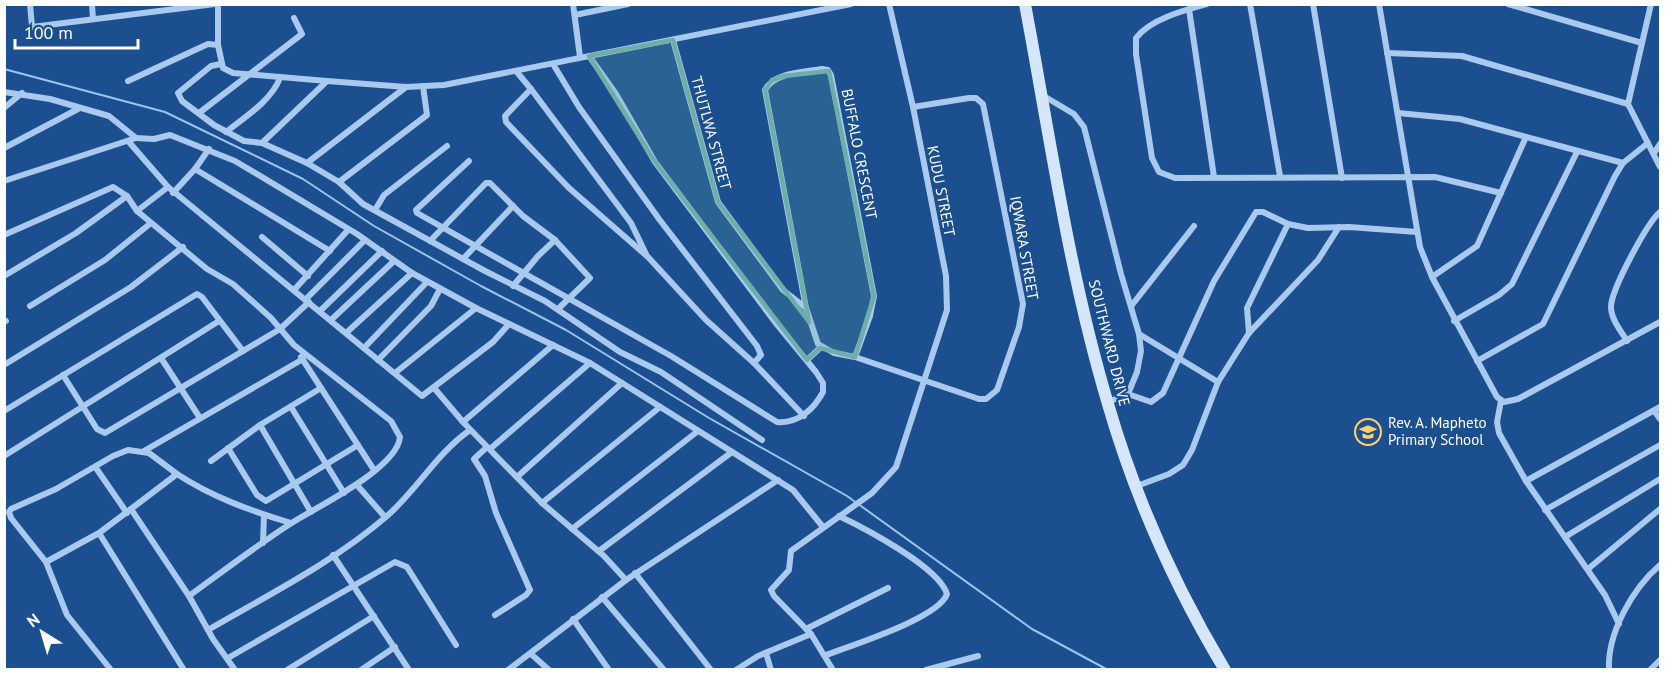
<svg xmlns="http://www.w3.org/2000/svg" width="1665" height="674" font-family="'PT Sans',sans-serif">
<rect width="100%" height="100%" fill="#1b4f8f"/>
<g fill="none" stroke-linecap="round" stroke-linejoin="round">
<path stroke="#9cc4f0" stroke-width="2" d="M4,69l161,43 138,67 71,47 107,60 85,44 143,88 138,78 185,133 76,41"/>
<g stroke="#a9c9ee" stroke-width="6">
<path d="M30,4l2,23 183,-23"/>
<path d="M92,4l1,15"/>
<path d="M218,4v41l5,23 10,5 94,8"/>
<path d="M573,4l7,53"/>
<path d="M1207,4c-22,6 -57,15 -71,34v16l16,104 7,14 16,6 260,-1 66,16"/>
<path d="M1250,4l30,172"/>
<path d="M1313,4l29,174"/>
<path d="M1379,4l41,243 12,30 65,120 7,5 14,-3 142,-77"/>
<path d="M1508,4l134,39"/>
<path d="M1651,4l-23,100 32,63"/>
<path d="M1189,9l25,168"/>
<path d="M575,15l53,-11"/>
<path d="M673,40l45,162 65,88 23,18"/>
<path d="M1387,53l75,3 166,48"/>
<path d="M221,64l-10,2 -33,27 4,8 32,24 30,16 18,2 45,20 32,19 24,22 122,67 60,30 75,51 41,20 101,68"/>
<path d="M553,64l26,43 80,112 98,127 4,9 -7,8"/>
<path d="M516,71l15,18 -26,27 1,6 63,66 79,69 58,63 48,43 50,53"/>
<path d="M128,81l80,-37 10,1"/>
<path d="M531,89l100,134 15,31"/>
<path d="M4,92l46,7 59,17 27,22 18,1 16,-4 65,26 122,73 55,39 64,35 114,55 32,20 171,107 30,37"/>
<path d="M1042,95l32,19 10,13 37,147 18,60 2,17 -4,21 -9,22 -20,8"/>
<path d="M4,108l18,-15"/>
<path d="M199,113l103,-79 -8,-16"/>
<path d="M1398,113l62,6 163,44"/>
<path d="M226,132c19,-15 45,-31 54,-54"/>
<path d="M129,142l39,45"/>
<path d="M262,143l65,-62 79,6 38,-2 407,-81"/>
<path d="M4,148l74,-39"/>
<path d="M209,149l-14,20 135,82"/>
<path d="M1654,153l6,-9"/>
<path d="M469,161l-53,49 1,3 254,143 106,66c21,2 37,-13 46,-30v-9l-7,-11 -41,-50 -120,-160 -39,-68 -27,-38"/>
<path d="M307,163l99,-76"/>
<path d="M4,181l132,-43"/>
<path d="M339,182l88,-67 -4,-29"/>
<path d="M173,193l22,-24"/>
<path d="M375,210l9,-15 63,-49"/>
<path d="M4,235l109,-48 14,9 10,15 31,-24 254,209 71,-54 16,-18"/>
<path d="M262,237l46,39"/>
<path d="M555,240l35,38 -32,31"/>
<path d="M430,241l56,-58h4l33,33 32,24 -17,16 -25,30"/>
<path d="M463,259l50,-53"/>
<path d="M4,276l72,-43 51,-37"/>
<path d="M1432,277l45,-31 49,-109"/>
<path d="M295,289l53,-59"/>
<path d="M306,299l59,-59"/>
<path d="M1132,305l62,-79"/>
<path d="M30,306l75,-46 46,-37"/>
<path d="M320,311l62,-60"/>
<path d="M331,320l63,-59"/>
<path d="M1454,321l45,-26 13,-11 65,-132"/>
<path d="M4,322l2,-1"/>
<path d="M346,333l66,-60"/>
<path d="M1249,333l-2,-25 41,-84"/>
<path d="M1139,334l79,48"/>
<path d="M1627,341c-6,-10 -16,-22 -16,-34 0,-17 36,-84 49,-95"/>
<path d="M553,345l-90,77 79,81 62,53 22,24"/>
<path d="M364,348l63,-66"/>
<path d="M301,357l73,113"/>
<path d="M855,357l15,-41 4,-20 -43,-221 -3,-5 -6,-1c-17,3 -48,3 -57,21l41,218 12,36 16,9 21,4 124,42h7l11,-9 22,-63 4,-23 -40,-200 -7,-6h-7l-56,9"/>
<path d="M161,358l39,60"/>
<path d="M378,360l53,-54 9,-17"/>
<path d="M807,360l14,-13"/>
<path d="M1477,361l66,-37 72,-148 8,-13 25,-20"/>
<path d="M4,365l127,-78 52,-40"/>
<path d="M395,373l81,-65"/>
<path d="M63,375l34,54 8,4 175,-104 29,-27"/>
<path d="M435,389l28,33"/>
<path d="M1128,394l23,8 12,-9 51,-112 42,-69h7l25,12 20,4 41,-1 68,5"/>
<path d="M1501,401l-4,21 2,11 27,48 79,114 14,29"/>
<path d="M291,407l53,86"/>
<path d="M4,411l193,-117 5,3 41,54"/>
<path d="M1655,412l5,7"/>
<path d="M260,425l51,87"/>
<path d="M487,447l-13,12 11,17 11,37 34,77 -4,5 -31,20"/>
<path d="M228,448l29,47 9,6 92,-56"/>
<path d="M490,449l100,-86"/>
<path d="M144,451l159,-92"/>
<path d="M4,456l215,-135"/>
<path d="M211,461l49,-36 61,-37"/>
<path d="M96,468l31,45"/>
<path d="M517,477l105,-94"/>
<path d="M1526,481l134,-74"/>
<path d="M357,485l28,32"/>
<path d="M1137,486l32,-12 14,-9 9,-15 26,-68 31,-49 69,-73 21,-33"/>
<path d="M542,503l118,-96"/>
<path d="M131,509l46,-35c35,23 74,37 114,49"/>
<path d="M1545,510l115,-65"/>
<path d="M572,529l126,-98"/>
<path d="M99,533l85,137"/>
<path d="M1565,537l95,-58"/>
<path d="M263,543l1,-28"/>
<path d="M599,551l133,-99"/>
<path d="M333,555l76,115"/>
<path d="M46,562l-35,-44 -2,-6 2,-3 45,-20 57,-33 15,-6 21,3 28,21"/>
<path d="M1588,569l72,-60"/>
<path d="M635,573l76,97"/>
<path d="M189,596l24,43 22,31"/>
<path d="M602,597l62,73"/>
<path d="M573,619l36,51"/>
<path d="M806,629l82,-41"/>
<path d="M208,630c60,-35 126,-68 179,-114 30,-26 50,-63 83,-86"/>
<path d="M766,653l5,17"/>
<path d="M531,654l18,16"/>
<path d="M826,655c26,-10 113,-37 121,-61 -8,-27 -83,-66 -108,-78"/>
<path d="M228,658l167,-96 12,5 49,78"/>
<path d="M111,670l-44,-55 -21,-53 53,-29 32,-24 58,87c33,-24 67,-50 101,-72 26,-17 107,-55 110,-87l-9,-16 -97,-76 -23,-27 -38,-34 -26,-15 -70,-58"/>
<path d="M287,670l87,-54"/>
<path d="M361,670l34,-23"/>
<path d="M508,670l118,-90 152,-100"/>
<path d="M736,670l22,-14 53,-22"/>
<path d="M833,670l-22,-36 -37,-38 -3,-6 18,-20 2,-19 81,-58 24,-26 51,-157 -1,-34 -33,-169 -24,-103"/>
<path d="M926,670l52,-14"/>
<path d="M1609,670c-2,-37 24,-82 51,-105"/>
<path d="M1650,670l10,-10"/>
</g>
<path stroke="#d6e6fa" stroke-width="12" d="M1025,4c25,133 44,270 83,400 27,93 67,183 117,266"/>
</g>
<path fill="#6fada8" fill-opacity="0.2" stroke="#6fada8" stroke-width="4.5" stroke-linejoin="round" d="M673,40l45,162 91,120 -44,-232 7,-10 12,-4 45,-5 45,225 -19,61 -35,-9 -13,12 -152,-198 -66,-106z"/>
<defs>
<symbol id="school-ring" viewBox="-11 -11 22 22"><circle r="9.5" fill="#1b4f8f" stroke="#ffd166" stroke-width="1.5"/><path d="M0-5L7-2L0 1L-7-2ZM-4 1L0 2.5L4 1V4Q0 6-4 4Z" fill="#ffd166"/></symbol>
</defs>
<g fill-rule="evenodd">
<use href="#school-ring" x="1353" y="417" width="30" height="30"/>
</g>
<g text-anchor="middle" stroke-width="4.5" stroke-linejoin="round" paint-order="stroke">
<g font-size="15" fill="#fff" stroke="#1b4f8f">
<text transform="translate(711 133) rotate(75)" y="5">THUTLWA STREET</text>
<text transform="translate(859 154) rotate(79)" y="5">BUFFALO CRESCENT</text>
<text transform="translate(941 191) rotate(79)" y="5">KUDU STREET</text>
<text transform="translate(1024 248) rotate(80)" y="5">IQWARA STREET</text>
<text transform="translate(1109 343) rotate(76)" y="5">SOUTHWARD DRIVE</text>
</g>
<g font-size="15" fill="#fff" stroke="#1b4f8f" text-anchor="start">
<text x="1388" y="428">Rev. A. Mapheto<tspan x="1388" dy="17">Primary School</tspan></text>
</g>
</g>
<rect width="1665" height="674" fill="none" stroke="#ffffff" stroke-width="12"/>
<g transform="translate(42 632) rotate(323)" stroke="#1b4f8f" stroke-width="4.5" paint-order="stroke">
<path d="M0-4.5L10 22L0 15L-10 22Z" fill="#ffffff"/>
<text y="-9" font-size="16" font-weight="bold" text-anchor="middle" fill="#ffffff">N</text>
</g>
<path d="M15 39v9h123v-9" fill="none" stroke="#ffffff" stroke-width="3"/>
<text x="24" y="39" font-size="18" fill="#ffffff" stroke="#1b4f8f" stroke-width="4.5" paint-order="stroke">100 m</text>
</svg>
